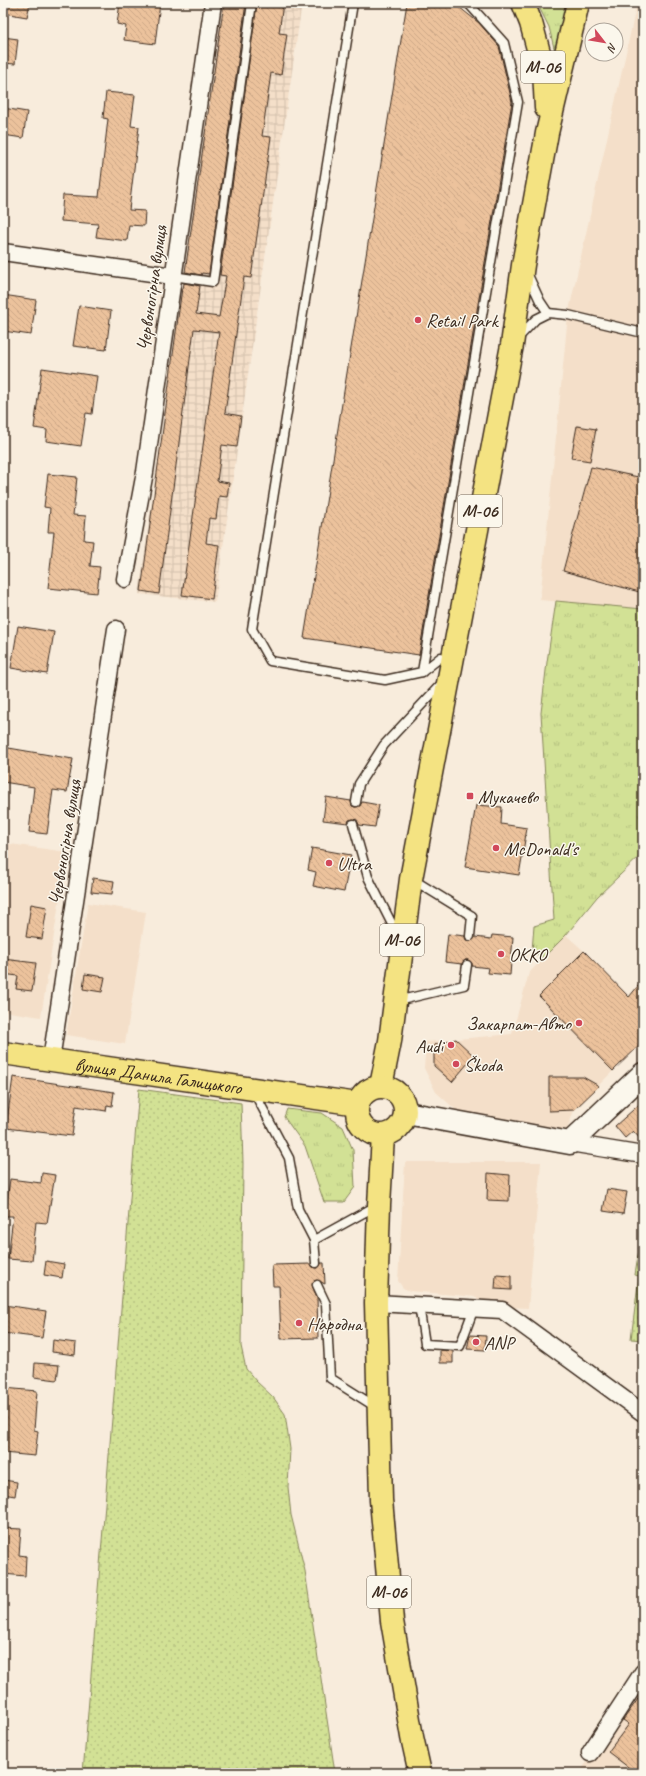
<svg xmlns="http://www.w3.org/2000/svg" width="646" height="1776" font-family="Caveat,sans-serif">
<defs>
<pattern id="industrial-grid" width="8" height="8" patternUnits="userSpaceOnUse"><rect width="8" height="8" fill="#f4dfc9"/><path d="M0 4h8M4 0v8" fill="none" stroke="#d2c0ac"/></pattern>
<pattern id="grass-tufts" width="24" height="20" patternUnits="userSpaceOnUse"><rect width="24" height="20" fill="#d2e195"/><path d="M3 7l-1-3M5 7V3M7 7l1-3M15 17l-1-3M17 17v-4M19 17l1-3" fill="none" stroke="#b5c180"/></pattern>
<pattern id="garden-dots" width="8" height="8" patternUnits="userSpaceOnUse"><rect width="8" height="8" fill="#d2e195"/><path d="M2 2h.1M6 6h.1" fill="none" stroke="#b5c180" stroke-width="1.8" stroke-linecap="round"/></pattern>
<pattern id="building-back-hatch" width="6" height="6" patternUnits="userSpaceOnUse"><rect width="6" height="6" fill="#ecc29c"/><path d="M-1 5l2 2M0 0l6 6M5-1l2 2" fill="none" stroke="#cba786"/></pattern>
</defs>
<rect width="100%" height="100%" fill="#f8ecdc"/>
<filter id="ink" filterUnits="userSpaceOnUse"><feTurbulence type="fractalNoise" baseFrequency=".025" numOctaves="2"/><feDisplacementMap in="SourceGraphic" scale="8" xChannelSelector="R" yChannelSelector="G"/><feConvolveMatrix kernelMatrix="1 2 1 2 8 2 1 2 1" color-interpolation-filters="sRGB"/></filter>
<g filter="url(#ink)">
<g fill="#f4dfc9">
<path d="M637,3h6v606l-103,-9 28,-285z"/>
<path d="M3,843l64,9 -26,165 -38,-6z"/>
<path d="M88,903l58,9 -21,132 -59,-9z"/>
<path d="M566,935l18,16 59,90 -69,69 -7,20 -110,-19 -21,-19 -12,-24 2,-26 86,-8 17,-61z"/>
<path d="M405,1162h136l-13,146 -51,-3v-8l-67,-6 -7,-3 -5,-7z"/>
<path d="M643,1685v88h-64l3,-4z"/>
</g>
<path fill="url(#industrial-grid)" d="M223,3h79l-87,599 -76,-8z"/>
<g fill="url(#grass-tufts)" stroke="#86865a">
<path d="M537,3h37l-15,66 -10,-42z"/>
<path d="M556,601l87,8v244l-46,44 -31,38 -23,23 -11,-7 2,-25 20,-6 -13,-207 6,-51z"/>
<path d="M287,1109l35,4 21,14 10,23 2,37 -11,15h-20l-19,-56 -21,-29z"/>
</g>
<g fill="url(#garden-dots)" stroke="#86865a">
<path d="M139,1089l102,14 2,60 -2,183 5,23 10,12 17,16 12,17 5,35 -2,38 3,28 14,56 30,202h-252z"/>
<path d="M643,1224v116l-12,-1 8,-63 -4,-1z"/>
</g>
<g fill="url(#building-back-hatch)" stroke="#3b2a1e">
<path d="M3,3h27l-3,14 -24,-4z"/>
<path d="M120,3h40l-5,41 -31,-4 2,-14 -9,-2z"/>
<path d="M224,3h22l-37,271 -7,-1 -1,2 -16,-3z"/>
<path d="M257,3h26l-4,30 8,1 -6,41 -10,-2 -9,63 9,1 -20,141 -7,-1 -19,136 16,3 -4,31 -15,-2 -5,36 12,2 -2,14 -8,-1 -3,23 -7,-1 -3,25 13,2 -7,54 -30,-4 37,-263 -25,-3 -35,265 -18,-3 41,-303 1,1 1,-6 16,3 -4,28 23,3 7,-41 -6,-1z"/>
<path d="M407,3h23l29,4 20,16 20,23 13,56 -93,553 -115,-17z"/>
<path d="M3,37l15,2 -3,25 -12,-1z"/>
<path d="M106,92l29,3 -4,31 8,1 -10,83 16,1 -1,15 -15,-1 -2,16 -31,-4 2,-13 -37,-3 2,-26 36,2 9,-78 -5,-1z"/>
<path d="M3,108l24,4 -4,26 -20,-3z"/>
<path d="M3,295l33,5 -5,35 -28,-4z"/>
<path d="M79,306l32,5 -5,39 -33,-4z"/>
<path d="M42,368l55,8 -5,38 -6,-1 -5,33 -35,-5 1,-11 -13,-2z"/>
<path d="M577,426l19,3 -6,32 -19,-3z"/>
<path d="M591,467l52,11v115l-80,-22z"/>
<path d="M48,474l29,3 -4,38 13,1 -2,24 9,1 -3,25 10,1 -3,26 -49,-5 6,-56h-6l2,-24 -6,-1z"/>
<path d="M18,626l36,6 -7,42 -36,-6z"/>
<path d="M3,747l70,12 -6,33 -14,-2 -6,44 -18,-2 5,-45 -31,-5z"/>
<path d="M326,797l25,4 1,5 3,1 5,-1 2,-4 17,3 -4,22 -16,-2 -2,-5 -3,-1 -5,1 -1,3 -25,-3z"/>
<path d="M476,805l26,2 -1,17 26,4 -8,47 -54,-8z"/>
<path d="M312,848l39,7 -7,37 -31,-6 3,-14 -8,-2z"/>
<path d="M93,878l21,3 -2,13 -21,-2z"/>
<path d="M31,904l16,3 -5,32 -16,-2z"/>
<path d="M448,934l17,2 1,4 4,1 5,-4 16,2 1,-4 21,2 -3,38 -22,-2 1,-5 -17,-2v-3l-4,-3h-3l-3,4 -17,-2z"/>
<path d="M584,951l45,46 14,-17v62l-30,29 -74,-75z"/>
<path d="M3,959l33,4 -4,28 -16,-2 2,-13 -15,-2z"/>
<path d="M85,974l20,3 -3,15 -19,-3z"/>
<path d="M456,1039l18,17 -22,26 -18,-16v-21z"/>
<path d="M13,1077l101,15 -2,14 -5,-1 -1,6 -30,-5 -4,30 -66,-8z"/>
<path d="M549,1077h34l16,9 -25,24 -25,1z"/>
<path d="M643,1101v41l-10,-11 -8,7 -10,-12z"/>
<path d="M42,1173l13,2 -8,48 -11,-1 -4,39 -24,-2 5,-43h-8l5,-37 31,4z"/>
<path d="M488,1173l22,2 -1,26 -22,-1z"/>
<path d="M607,1189l20,3 -4,22 -20,-3z"/>
<path d="M46,1261l18,3 -2,14 -18,-3z"/>
<path d="M321,1263h3l1,21 -8,-4 -4,2 -1,3 5,12 1,41 -37,1 -2,-53h-6l-1,-21 39,-1 1,2 4,2 3,-1z"/>
<path d="M496,1275l15,1v14l-16,-1z"/>
<path d="M4,1305l42,6 -4,27 -39,-5z"/>
<path d="M470,1335l16,1 -1,14 -18,-1z"/>
<path d="M53,1340l23,3 -1,12 -23,-3z"/>
<path d="M440,1350l13,1v12h-13z"/>
<path d="M35,1363l24,2 -2,15 -23,-3z"/>
<path d="M4,1388l33,3 -3,39 4,1 -3,25 -32,-3 3,-36h-3z"/>
<path d="M3,1480l14,2 -2,14 -12,-2z"/>
<path d="M3,1528l18,1 -2,26 7,1 -1,20 -22,-2z"/>
<path d="M643,1692v74l-5,7h-2l-28,-21 21,-28 -6,-4z"/>
</g>
<g fill="none" stroke-linecap="round" stroke-linejoin="round">
<defs>
<g id="lane">
<path d="M353,3l-101,626 18,32 115,19 37,-8 96,-570 -14,-59 -36,-40"/>
<path d="M528,275l12,26 8,12"/>
<path d="M173,276l40,6 39,-279"/>
<path d="M518,338l18,-19 12,-6 20,2 75,18"/>
<path d="M422,672l19,-15 10,4"/>
<path d="M356,802l3,-18 25,-39 59,-63"/>
<path d="M353,824l15,53 30,59"/>
<path d="M412,879l60,37 -2,20"/>
<path d="M397,1001l67,-16 3,-20"/>
<path d="M254,1092l35,66 9,51 16,31"/>
<path d="M316,1263l-2,-23 62,-34"/>
<path d="M317,1285l9,19 4,74 46,29"/>
<path d="M419,1305l6,39 35,2 14,-38"/>
</g>
<g id="street">
<path d="M3,252l170,24"/>
<path d="M125,579l20,-107 68,-469"/>
<path d="M51,1060l65,-431"/>
<path d="M570,1143l73,12"/>
<path d="M376,1303l126,7 141,103"/>
<path d="M590,1753l53,-81"/>
</g>
<path id="secondary" d="M406,1113l164,30 73,-69"/>
<g id="primary">
<path id="s1" d="M3,1053l355,51"/>
</g>
<g id="highway">
<path d="M523,3l8,20 13,48 2,37"/>
<path d="M381,1086l9,-45 21,-162 101,-534 11,-80 24,-132 31,-130"/>
<circle cx="381" cy="1111" r="24"/>
<path d="M383,1136l-4,69 -3,98 5,197 11,121 20,116 8,36"/>
</g>
</defs>
<use href="#lane" stroke="#3b2a1e" stroke-width="11"/>
<use href="#street" stroke="#3b2a1e" stroke-width="19"/>
<use href="#secondary" stroke="#3b2a1e" stroke-width="25"/>
<use href="#primary" stroke="#3b2a1e" stroke-width="25"/>
<use href="#highway" stroke="#3b2a1e" stroke-width="25"/>
<use href="#lane" stroke="#fbf7ec" stroke-width="8"/>
<use href="#street" stroke="#fbf7ec" stroke-width="16"/>
<use href="#secondary" stroke="#fbf7ec" stroke-width="22"/>
<use href="#primary" stroke="#f4e382" stroke-width="22"/>
<use href="#highway" stroke="#f4e382" stroke-width="22"/>
</g>
</g>
<g fill="#d1495b" stroke="#fbf7ec" stroke-width="1.5">
<circle cx="418" cy="320" r="4"/>
<rect x="466" y="792" width="8" height="8" rx="2"/>
<circle cx="496" cy="848" r="4"/>
<circle cx="329" cy="863" r="4"/>
<circle cx="501" cy="954" r="4"/>
<circle cx="579" cy="1023" r="4"/>
<circle cx="451" cy="1045" r="4"/>
<circle cx="456" cy="1064" r="4"/>
<circle cx="299" cy="1323" r="4"/>
<circle cx="476" cy="1342" r="4"/>
</g>
<g text-anchor="middle" stroke-width="3" stroke-linejoin="round" paint-order="stroke">
<g fill="#fbf7ec" stroke="#75685c" stroke-width="1">
<rect x="521" y="51" width="44" height="32" rx="3"/>
<rect x="458" y="495" width="44" height="32" rx="3"/>
<rect x="380" y="924" width="44" height="32" rx="3"/>
<rect x="367" y="1576" width="44" height="32" rx="3"/>
</g>
<g font-size="18" font-weight="bold" fill="#3b2a1e">
<text x="543" y="73">М-06</text>
<text x="480" y="517">М-06</text>
<text x="402" y="946">М-06</text>
<text x="389" y="1598">М-06</text>
</g>
<g font-size="19" fill="#3b2a1e" stroke="#fbf7ec">
<text transform="translate(151 288) rotate(-82)" y="7">Червоногірна вулиця</text>
<text transform="translate(64 842) rotate(-81)" y="7">Червоногірна вулиця</text>
<text dy="7" stroke="none"><textPath href="#s1" startOffset="157">вулиця Данила Галицького</textPath></text>
</g>
<g font-size="19" fill="#3b2a1e" stroke="#fbf7ec" text-anchor="start">
<text x="426" y="327">Retail Park</text>
<text x="478" y="803">Мукачево</text>
<text x="504" y="855">McDonald's</text>
<text x="337" y="870">Ultra</text>
<text x="509" y="961">ОККО</text>
<text x="571" y="1030" text-anchor="end">Закарпат-Авто</text>
<text x="443" y="1052" text-anchor="end">Audi</text>
<text x="464" y="1071">Škoda</text>
<text x="307" y="1330">Народна</text>
<text x="484" y="1349">ANP</text>
</g>
</g>
<rect width="646" height="1776" fill="none" stroke="#fbf7ec" stroke-width="16"/>
<rect x="8" y="8" width="630" height="1760" fill="none" stroke="#3b2a1e" stroke-width="1.5" filter="url(#ink)"/>
<g transform="translate(604 42) rotate(121)"><circle r="19" fill="#fbf7ec" stroke="#aea59a"/>
<path d="M0-3L7 15L0 10L-7 15Z" fill="#d1495b"/>
<text y="-6" font-size="11" font-weight="bold" text-anchor="middle" fill="#3b2a1e">N</text>
</g>
</svg>
